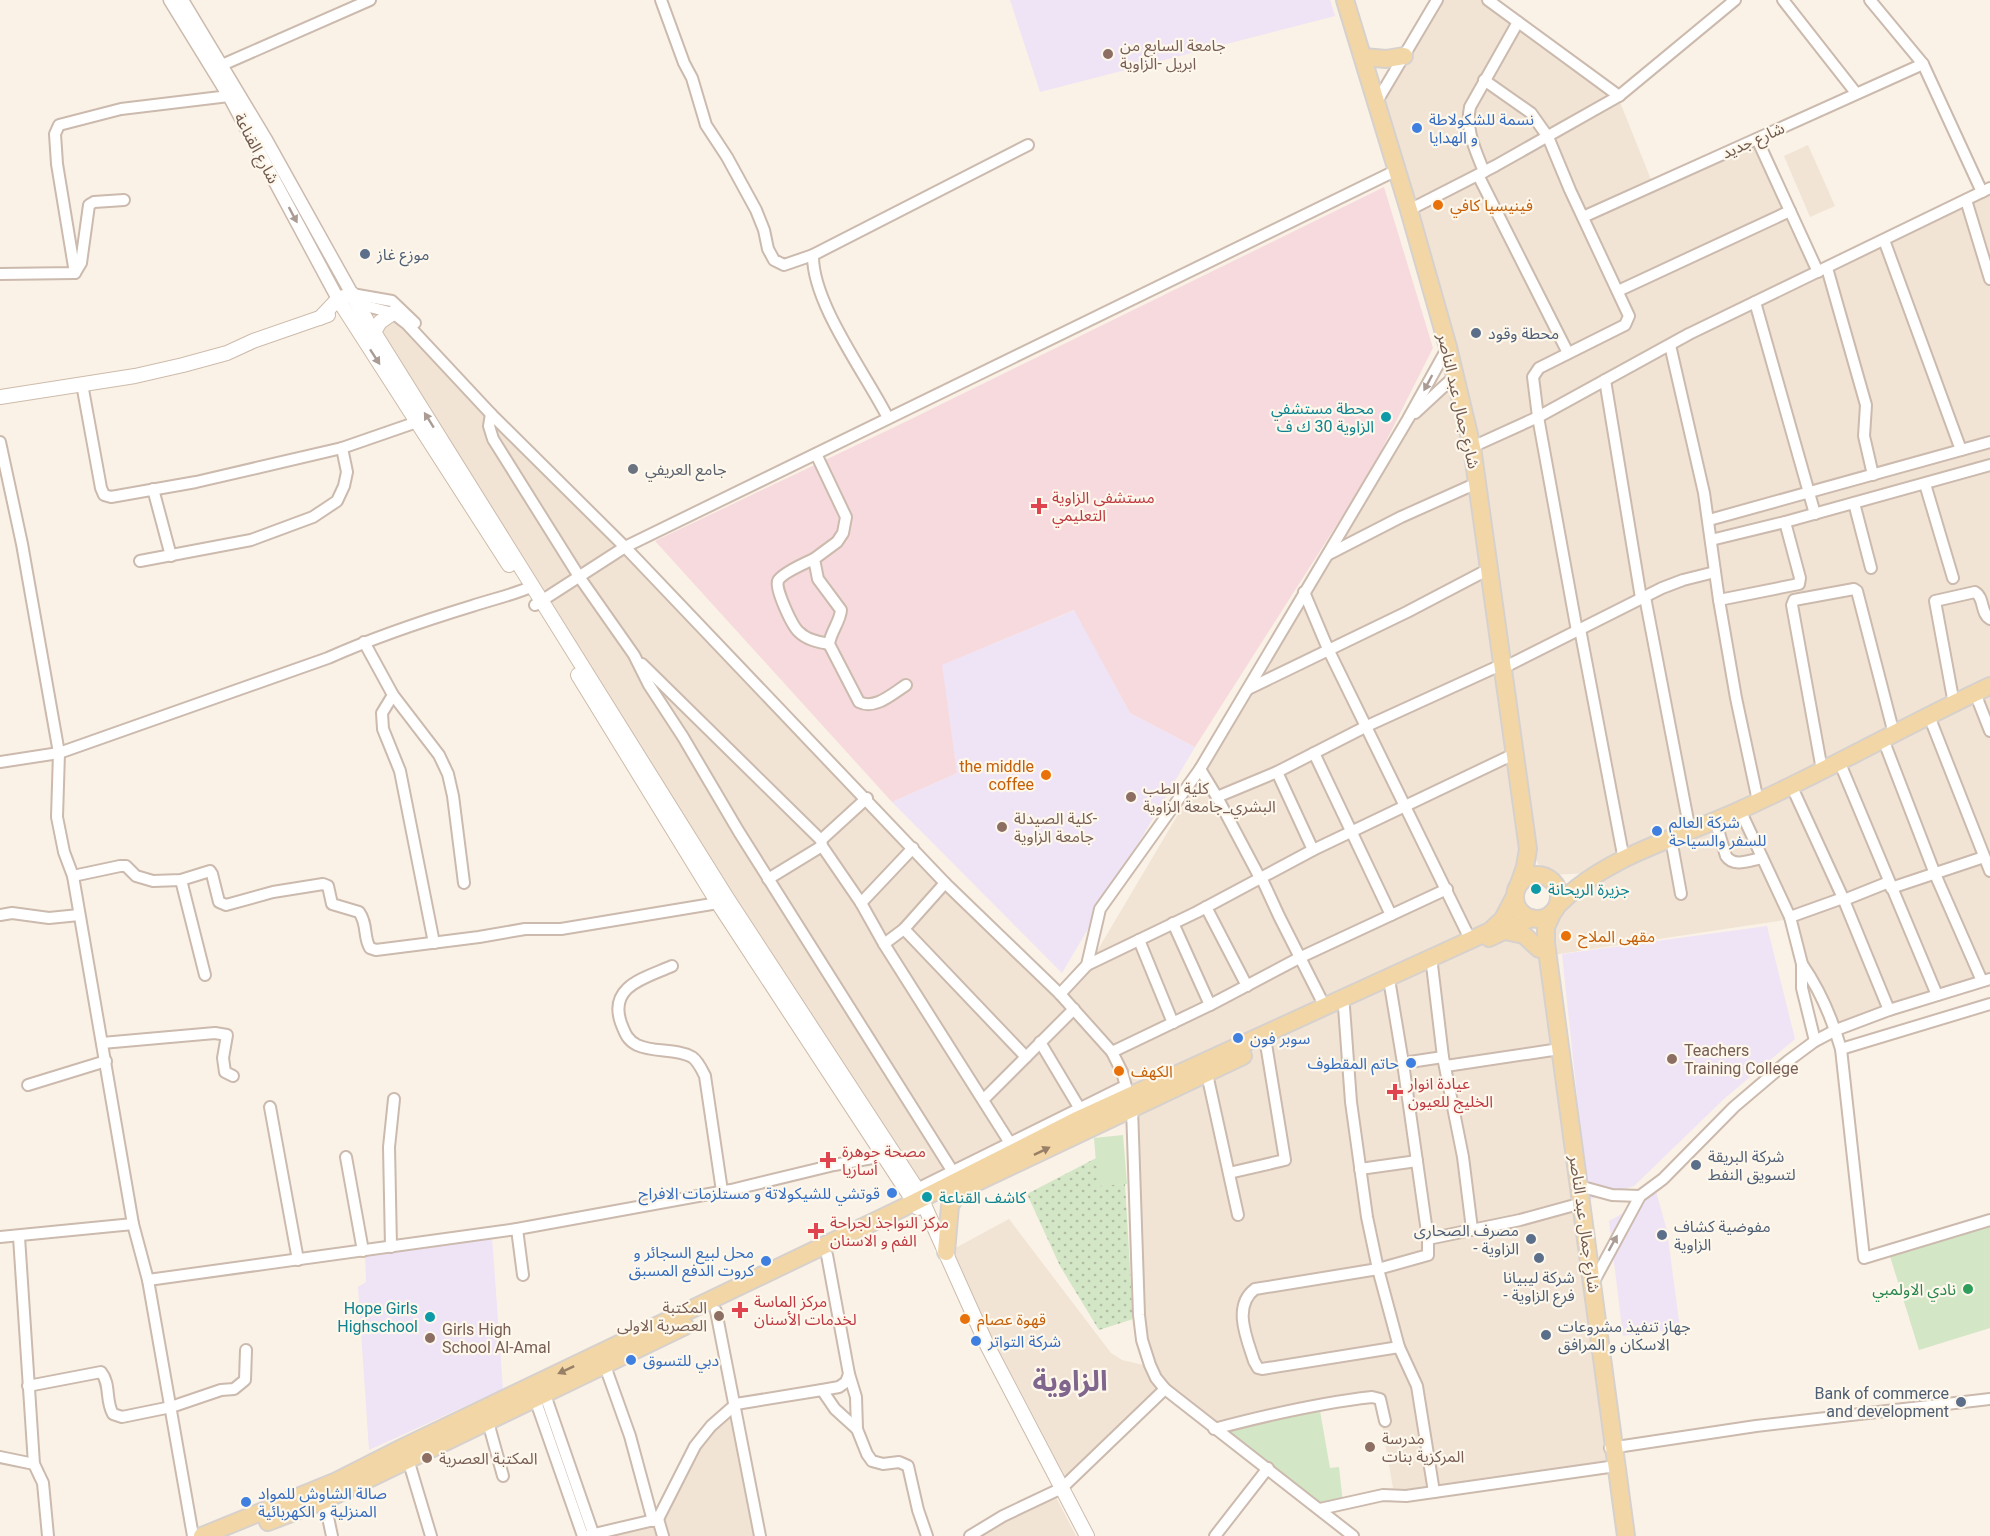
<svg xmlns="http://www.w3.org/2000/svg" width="1990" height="1536" font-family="Roboto,'Noto Sans Arabic',sans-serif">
<defs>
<pattern id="garden-dots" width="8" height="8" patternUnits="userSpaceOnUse" patternTransform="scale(1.5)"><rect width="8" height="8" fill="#d3e6c6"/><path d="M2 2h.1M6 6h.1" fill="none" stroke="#b0bda3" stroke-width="1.8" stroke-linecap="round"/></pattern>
</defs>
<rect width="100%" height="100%" fill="#faf2e6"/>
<g fill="#f1e4d5">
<path d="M1439,0h42l139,102 34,85 103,-47 59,131 -343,174 51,423 -26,55 -369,171 -6,-24 -62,-76 29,-31 318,-537 47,-47 -76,-277z"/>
<path d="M1808,145l27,61 -25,11 -26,-61z"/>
<path d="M1990,193v491l-396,189 -45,2 -7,-5 -13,-22 -56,-401z"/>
<path d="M398,318l714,734 13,33 -207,104 -541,-856 2,-9z"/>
<path d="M1990,688v289l-153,50 -33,-65 -13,-43 -238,36 -4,-29 11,-22 32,-24z"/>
<path d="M1504,932l34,18 70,516 -214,28 -17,-98 -162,30 -57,-49 -14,-38 -12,-231z"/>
<path d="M1009,1219l102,134 11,7 26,6 14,23 -99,97 -115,-234z"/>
<path d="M735,1408l24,128h-164l66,-16 26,-57 25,-34z"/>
<path d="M1054,1493l22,43h-105z"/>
</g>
<g fill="#efe3f6">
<path d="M1010,0h320l5,16 -295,76z"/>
<path d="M1075,610l55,103 65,34 -133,226 -170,-171 65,-29 -16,-108z"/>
<path d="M1767,926l28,113 -70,59 -91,88 -46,14 -26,-246z"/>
<path d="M1656,1191l11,40 13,97 -57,8 -14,-115 36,-20z"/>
<path d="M492,1237l11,152 -134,61 -11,-163 8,-5 -1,-29z"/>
</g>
<path fill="#f7dade" d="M1384,187l49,161 -62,123 -176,276 -65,-34 -56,-103 -132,55 15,108 -65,29 -237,-261 250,-119z"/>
<g fill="#d3e6c6">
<path d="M1123,1135l4,49 -29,3 -4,-49z"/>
<path d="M1990,1222v106l-71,22 -30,-97z"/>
<path d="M1319,1405l11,63 9,-1 4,36 -23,5 -105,-79z"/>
</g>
<path fill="url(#garden-dots)" d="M1096,1158l3,28 26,-2 8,135 -34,11 -39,-64 -33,-72z"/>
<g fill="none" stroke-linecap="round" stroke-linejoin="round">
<defs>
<g id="minor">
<path d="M661,0l23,63 8,15 14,47 21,32 29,53 8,20 4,19 6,11 10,5 29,-10"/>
<path d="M1488,0l131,96"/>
<path d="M1783,0l73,93"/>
<path d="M1870,0l53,64 59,128"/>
<path d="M222,65l148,-65"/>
<path d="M1484,80l47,33 17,24 22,53 59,126 -4,9 -86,43 -6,9 5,40 39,214"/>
<path d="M1376,103l61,-103"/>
<path d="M1757,139l61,133"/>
<path d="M1484,172c-8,-21 -19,-42 -14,-65l48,-85"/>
<path d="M1478,175l90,178"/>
<path d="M1966,200l24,79"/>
<path d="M1409,210l86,-44 124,-70 116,-96"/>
<path d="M1583,217l340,-153"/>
<path d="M1884,240l77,210"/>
<path d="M1827,268l39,137 -2,31 9,39"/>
<path d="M75,273l-18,-109 -2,-30 4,-9 62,-16 108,-13"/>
<path d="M0,274l75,-1 6,-10 8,-58 5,-3 30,-2"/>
<path d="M1618,291l172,-80"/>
<path d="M352,294l40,7 23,22"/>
<path d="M1755,302l60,212"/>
<path d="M358,304l35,9 14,11 84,90 134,133 320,336 115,111 52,58 10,20 10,36 7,207 3,25 8,25 6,13 9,11 188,147"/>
<path d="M1670,345l34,148 15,107 17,98 22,103"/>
<path d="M1605,380l36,218"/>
<path d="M82,384l19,104 3,7 7,2 85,-15 146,-34 75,-26"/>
<path d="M1415,413l40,-37"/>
<path d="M491,414l-2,12 4,13 87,139 54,77 15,30 34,52 56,95 214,340"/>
<path d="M888,418c-22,-44 -76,-115 -75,-163l215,-110"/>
<path d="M0,442l22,102 37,209 -2,64 7,35 9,24 60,348 15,56 45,256"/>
<path d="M1472,447l66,-30 151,-83 301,-146"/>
<path d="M816,454l30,63 -3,16 -6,9 -23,17 4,20 23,31c-1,12 -10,21 -12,34l30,58c16,8 33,-8 47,-17"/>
<path d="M1925,484l28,94"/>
<path d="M153,489l18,67"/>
<path d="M1854,503l17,65"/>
<path d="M1709,520l281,-78"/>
<path d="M1711,540l74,-18 205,-57"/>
<path d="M1329,554l72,-37 76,-34"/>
<path d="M814,559c-9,4 -33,15 -36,22 -3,8 14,45 21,51 8,8 20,10 30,12"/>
<path d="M140,561l111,-21 62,-23 24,-16 7,-15 3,-14 -5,-24"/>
<path d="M1304,592l24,57 142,290"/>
<path d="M1645,597l45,234"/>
<path d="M1719,600l80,-16 1,-6 -15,-56"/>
<path d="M535,605l90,-58 772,-377"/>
<path d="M1580,629l44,231"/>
<path d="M364,642l29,53 46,60 9,19 5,22 11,87"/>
<path d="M642,664l179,176 1,6 39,57 23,41 126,199"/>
<path d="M1503,668l159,-80 21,-8 32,-8"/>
<path d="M1248,689l159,-77 82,-43"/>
<path d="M1975,693l15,38"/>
<path d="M393,695l-11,18 1,16 17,42 34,172"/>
<path d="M1954,704l-19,-103 40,-9c10,6 5,21 15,27"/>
<path d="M1929,716l61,155"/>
<path d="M1883,739l52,135 47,107"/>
<path d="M1314,753l77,162"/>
<path d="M1839,761l98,234"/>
<path d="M0,762l59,-9 269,-95c47,-21 95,-37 144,-52 21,-7 41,-11 61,-20"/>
<path d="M1200,769l17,28 43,81"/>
<path d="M1822,770l-30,-165 2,-5 60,-11 3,2 37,143"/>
<path d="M1277,772l36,78"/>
<path d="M1791,785l52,113 46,112"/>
<path d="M1217,797l60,-25 90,-46 136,-62"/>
<path d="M1740,810l50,107 12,47v24l13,53"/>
<path d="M1715,820l11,36c8,12 24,4 36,2"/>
<path d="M1671,839l10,55"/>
<path d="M821,840l46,-42"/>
<path d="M73,876l47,-10h6l10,10 17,5 28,-1 29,-9 2,3 7,28 7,3 47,-13 50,-8 5,2 4,18 27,8c9,12 4,25 11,36l6,2 103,-13 46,-8h36l157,-26 6,-4"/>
<path d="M1261,877l18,39 45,89"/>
<path d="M768,879l54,-33"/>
<path d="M181,880l24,95"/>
<path d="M1891,888l93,-31"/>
<path d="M1844,900l45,-18"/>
<path d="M861,903l52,-55"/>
<path d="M1206,907l41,79"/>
<path d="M0,915l12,-2 37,5 30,-3"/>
<path d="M1790,917l53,-19"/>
<path d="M1173,923l37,82"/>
<path d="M904,929l122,128"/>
<path d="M1139,940l34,83"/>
<path d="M884,944l20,-15 41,-46"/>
<path d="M1802,964c18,26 30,54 39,85l23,209 126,-38"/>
<path d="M1087,965l110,-53 116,-62 201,-96"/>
<path d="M1432,965l11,92 20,100 9,72"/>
<path d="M672,966c-27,12 -64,20 -51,57 4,10 6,17 16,22 17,8 39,3 55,12 6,4 10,13 13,19l17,115"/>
<path d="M1390,985l13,78 25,176v16l-50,14 -123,20c-23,17 -8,50 -1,72l4,7 4,1 137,-22"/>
<path d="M1060,994l27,-29 13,-56 100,-140 208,-350 40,-72"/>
<path d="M1344,1007l7,95 16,115 11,52 21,78 18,39 17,106"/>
<path d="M1040,1042l40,67"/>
<path d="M102,1043l113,-10 12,2 -4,23 2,14 8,4"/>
<path d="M1841,1049l149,-45"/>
<path d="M1112,1052l98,-47 91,-48 146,-68"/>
<path d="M1403,1063l40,-6"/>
<path d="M1446,1066l107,-16"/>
<path d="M1207,1074l31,141"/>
<path d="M28,1085l78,-24"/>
<path d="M984,1099l90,-90"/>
<path d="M270,1107l28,153"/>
<path d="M346,1157l17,94"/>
<path d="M1360,1169l57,-8"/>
<path d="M1229,1173l56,-13 -19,-116"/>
<path d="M1579,1186l33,9 28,1"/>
<path d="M917,1189l208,-103"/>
<path d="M517,1229l6,46"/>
<path d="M0,1237l133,-13"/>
<path d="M19,1237l15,227 9,19 5,53"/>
<path d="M1428,1239l92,-19 62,-17"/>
<path d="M391,1247l-2,-100 5,-48"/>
<path d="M148,1280l369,-51 214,-39 103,-25 55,-10"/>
<path d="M1593,1283l47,-87 23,-17 71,-72 54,-46 27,-20 21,-11 53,-20 101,-31"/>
<path d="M716,1311l44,225"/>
<path d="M605,1366l25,70 23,85"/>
<path d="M849,1374l7,23 1,32"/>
<path d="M28,1386l73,-14c10,12 4,29 12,42l9,3 49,-10 50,-17 13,-1 11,-9 1,-30"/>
<path d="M543,1389l51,147"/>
<path d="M822,1390l13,19 22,20 10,25 5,7 11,3 16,-2 9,4 10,44 9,26"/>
<path d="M533,1393l50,143"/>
<path d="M488,1422l15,54"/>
<path d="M1214,1429c53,-14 104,-26 158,-32l8,2 5,22"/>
<path d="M1610,1448l146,-22 234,-27"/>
<path d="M407,1456l24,80"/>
<path d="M0,1457l34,7"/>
<path d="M323,1494l9,42"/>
<path d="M1320,1509l63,-14 23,1 203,-29"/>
<path d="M658,1519l5,17"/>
<path d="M586,1536l72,-17 37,-73 16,-20 25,-22 86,-14 17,-3 7,-5 3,-8 -22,-119"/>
<path d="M970,1536l33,-20 59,-28 103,-99"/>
<path d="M1215,1536l53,-68"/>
</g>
<g id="tertiary">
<path d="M170,0l59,96 109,203"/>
<path d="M182,0l83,138 87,156"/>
</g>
<g id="secondary">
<path d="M338,299l171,266"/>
<path d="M320,318l18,-19 14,-5 15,27 360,577 190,291 70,156 100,191"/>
<path d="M374,332l6,-10 13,-9"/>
<path d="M0,397l135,-21 48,-11 44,-12 26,-12 75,-26"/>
<path d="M578,675l140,228 200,305"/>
</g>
<g id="primary">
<path d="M1345,0l64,210 39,137 24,100 56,402 -3,18 -6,17"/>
<path d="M1363,57l23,2 18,-3"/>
<circle cx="1537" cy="897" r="22"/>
<path d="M1559,904c48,-49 120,-66 181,-94 85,-38 166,-85 250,-124"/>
<path d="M1552,914l-6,13v16l80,593"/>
<path d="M1505,931l19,4 15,14"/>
<path d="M1489,938l42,-20"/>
<path d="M971,1185l272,-129"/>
<path d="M946,1252l4,-46 8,-15"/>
<path d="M268,1522l57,-22 360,-174"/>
<path d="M202,1536l135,-55 67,-34 511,-245 164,-83 411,-188 13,-12 12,-23"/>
</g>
</defs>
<use href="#minor" stroke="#cbbaad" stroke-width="14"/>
<use href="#tertiary" stroke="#cbbaad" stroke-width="15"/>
<use href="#secondary" stroke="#cdbbab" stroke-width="16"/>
<use href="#primary" stroke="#d7d1cd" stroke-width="20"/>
<use href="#minor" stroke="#fff" stroke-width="10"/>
<use href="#tertiary" stroke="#fff" stroke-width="12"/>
<use href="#secondary" stroke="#fff" stroke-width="14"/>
<use href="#primary" stroke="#f3d6a5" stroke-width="16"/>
</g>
<defs><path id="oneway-solid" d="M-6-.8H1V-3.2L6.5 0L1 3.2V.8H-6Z" transform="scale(1.5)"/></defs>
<g fill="#aa9c94">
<use href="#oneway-solid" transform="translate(293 215) rotate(62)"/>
<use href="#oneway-solid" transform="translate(375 357) rotate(57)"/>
<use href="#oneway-solid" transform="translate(1428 383) rotate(118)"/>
<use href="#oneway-solid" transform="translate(429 420) rotate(-122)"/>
<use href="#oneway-solid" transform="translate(1613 1243) rotate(-61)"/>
</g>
<g fill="#987f67">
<use href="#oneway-solid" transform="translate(1042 1151) rotate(-26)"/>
<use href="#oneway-solid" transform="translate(566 1370) rotate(155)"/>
</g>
<g fill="#8d6e63" stroke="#fdf7ec" stroke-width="2">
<circle cx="1108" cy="54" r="6"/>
<circle cx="1131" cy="797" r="6"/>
<circle cx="1002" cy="827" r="6"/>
<circle cx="1672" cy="1059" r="6"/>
<circle cx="719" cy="1316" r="6"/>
<circle cx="430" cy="1338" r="6"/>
<circle cx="1370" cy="1447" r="6"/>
<circle cx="427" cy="1458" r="6"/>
</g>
<g fill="#3f7fe0" stroke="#fdf7ec" stroke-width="2">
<circle cx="1417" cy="128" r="6"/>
<circle cx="1657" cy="831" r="6"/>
<circle cx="1238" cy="1038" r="6"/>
<circle cx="1411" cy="1063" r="6"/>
<circle cx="892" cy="1193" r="6"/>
<circle cx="766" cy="1261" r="6"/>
<circle cx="976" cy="1341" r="6"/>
<circle cx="631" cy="1360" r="6"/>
<circle cx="246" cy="1502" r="6"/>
</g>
<g fill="#e8710a" stroke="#fdf7ec" stroke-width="2">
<circle cx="1438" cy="205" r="6"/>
<circle cx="1046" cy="775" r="6"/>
<circle cx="1566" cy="936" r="6"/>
<circle cx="1119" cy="1071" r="6"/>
<circle cx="965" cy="1319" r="6"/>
</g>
<g fill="#5c6f8a" stroke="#fdf7ec" stroke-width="2">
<circle cx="365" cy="254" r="6"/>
<circle cx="1476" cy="333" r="6"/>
<circle cx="1696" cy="1165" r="6"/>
<circle cx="1662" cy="1235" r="6"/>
<circle cx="1531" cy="1239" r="6"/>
<circle cx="1539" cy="1258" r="6"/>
<circle cx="1546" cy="1335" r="6"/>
<circle cx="1961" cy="1402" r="6"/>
</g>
<g fill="#0f9aa8" stroke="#fdf7ec" stroke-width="2">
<circle cx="1386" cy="417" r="6"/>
<circle cx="1536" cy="889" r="6"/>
<circle cx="927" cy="1197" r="6"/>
<circle cx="430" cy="1317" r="6"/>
</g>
<circle fill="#6b7280" stroke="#fdf7ec" stroke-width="2" cx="633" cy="469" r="6"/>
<g fill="#e0444e" stroke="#fdf7ec" stroke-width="2">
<path d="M1036 497h6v6h6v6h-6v6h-6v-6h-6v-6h6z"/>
<path d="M1392 1083h6v6h6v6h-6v6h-6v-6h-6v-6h6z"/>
<path d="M825 1151h6v6h6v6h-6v6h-6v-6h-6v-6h6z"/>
<path d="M813 1222h6v6h6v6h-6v6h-6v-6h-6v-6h6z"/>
<path d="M737 1301h6v6h6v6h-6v6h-6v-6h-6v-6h6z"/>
</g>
<circle fill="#2e9e5b" stroke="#fdf7ec" stroke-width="2" cx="1968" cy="1289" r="6"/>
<g text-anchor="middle" stroke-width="4.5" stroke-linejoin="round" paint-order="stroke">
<g font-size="16" fill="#785e54" stroke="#fdf7ec" text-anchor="start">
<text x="1120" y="51">جامعة السابع من<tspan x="1120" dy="18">ابريل -الزاوية</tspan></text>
<text x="1143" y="794">كلية الطب<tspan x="1143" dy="18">البشري_جامعة الزاوية</tspan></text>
<text x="1014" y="824">كلية الصيدلة-<tspan x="1014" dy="18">جامعة الزاوية</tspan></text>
<text x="1684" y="1056">Teachers<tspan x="1684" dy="18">Training College</tspan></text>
<text x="707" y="1313" text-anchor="end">المكتبة<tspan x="707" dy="18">العصرية الاولى</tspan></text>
<text x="442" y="1335">Girls High<tspan x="442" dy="18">School Al-Amal</tspan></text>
<text x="1382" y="1444">مدرسة<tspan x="1382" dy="18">المركزية بنات</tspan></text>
<text x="439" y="1464">المكتبة العصرية</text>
</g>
<g font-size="16" fill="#366cbe" stroke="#fdf7ec" text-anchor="start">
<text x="1429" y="125">نسمة للشكولاطة<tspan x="1429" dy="18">و الهدايا</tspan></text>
<text x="1669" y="828">شركة العالم<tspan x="1669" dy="18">للسفر والسياحة</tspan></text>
<text x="1250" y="1044">سوبر فون</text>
<text x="1399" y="1069" text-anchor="end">حاتم المقطوف</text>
<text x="880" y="1199" text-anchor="end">قوتشي للشيكولاتة و مستلزمات الافراح</text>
<text x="754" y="1258" text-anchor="end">محل لبيع السجائر و<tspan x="754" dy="18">كروت الدفع المسبق</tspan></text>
<text x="988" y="1347">شركة التواتر</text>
<text x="643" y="1366">دبي للتسوق</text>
<text x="258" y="1499">صالة الشاوش للمواد<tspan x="258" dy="18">المنزلية و الكهربائية</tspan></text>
</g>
<g font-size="16" fill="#715a4d" stroke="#fdf7ec">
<text transform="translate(1753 140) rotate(-24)" y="6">شارع جديد</text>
<text transform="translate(257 148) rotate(62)" y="6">شارع القناعة</text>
<text transform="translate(1459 401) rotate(77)" y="6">شارع جمال عبد الناصر</text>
<text transform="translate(1585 1224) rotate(82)" y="6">شارع جمال عبد الناصر</text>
</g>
<g font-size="16" fill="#c56008" stroke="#fdf7ec" text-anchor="start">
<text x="1450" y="211">فينيسيا كافي</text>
<text x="1034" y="772" text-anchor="end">the middle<tspan x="1034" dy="18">coffee</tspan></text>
<text x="1578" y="942">مقهى الملاح</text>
<text x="1131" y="1077">الكهف</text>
<text x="977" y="1325">قهوة عصام</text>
</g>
<g font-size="16" fill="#4e5e75" stroke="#fdf7ec" text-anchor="start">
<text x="377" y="260">موزع غاز</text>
<text x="1488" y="339">محطة وقود</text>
<text x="1708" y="1162">شركة البريقة<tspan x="1708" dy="18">لتسويق النفط</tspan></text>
<text x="1674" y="1232">مفوضية كشاف<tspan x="1674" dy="18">الزاوية</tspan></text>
<text x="1519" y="1236" text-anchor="end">مصرف الصحارى<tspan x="1519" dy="18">- الزاوية</tspan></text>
<text x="1539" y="1283" text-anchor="middle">شركة ليبيانا<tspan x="1539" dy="18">- فرع الزاوية</tspan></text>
<text x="1558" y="1332">جهاز تنفيذ مشروعات<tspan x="1558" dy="18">الاسكان و المرافق</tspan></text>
<text x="1949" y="1399" text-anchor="end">Bank of commerce<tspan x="1949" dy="18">and development</tspan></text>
</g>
<g font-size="16" fill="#0d838f" stroke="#fdf7ec" text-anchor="end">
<text x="1374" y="414">محطة مستشفي<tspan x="1374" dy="18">الزاوية 30 ك ف</tspan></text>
<text x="1548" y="895" text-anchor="start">جزيرة الريحانة</text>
<text x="939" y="1203" text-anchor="start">كاشف القناعة</text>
<text x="418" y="1314">Hope Girls<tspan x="418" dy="18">Highschool</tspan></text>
</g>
<g font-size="16" fill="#5b616d" stroke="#fdf7ec" text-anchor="start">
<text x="645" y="475">جامع العريفي</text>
</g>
<g font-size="16" fill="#be3a42" stroke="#fdf7ec" text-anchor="start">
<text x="1052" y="503">مستشفى الزاوية<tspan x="1052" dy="18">التعليمي</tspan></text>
<text x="1408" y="1089">عيادة انوار<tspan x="1408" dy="18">الخليج للعيون</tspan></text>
<text x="842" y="1157">مصحة جوهرة<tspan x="842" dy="18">أساريا</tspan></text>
<text x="830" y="1228">مركز النواجذ لجراحة<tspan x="830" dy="18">الفم و الاسنان</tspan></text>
<text x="754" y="1307">مركز الماسة<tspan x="754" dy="18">لخدمات الأسنان</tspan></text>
</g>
<g font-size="16" fill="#27864d" stroke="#fdf7ec" text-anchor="end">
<text x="1956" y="1295">نادي الاولمبي</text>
</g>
<g font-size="28" font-weight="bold" fill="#80658d" stroke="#fdf7ec">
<text x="1070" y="1391">الزاوية</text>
</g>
</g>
</svg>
